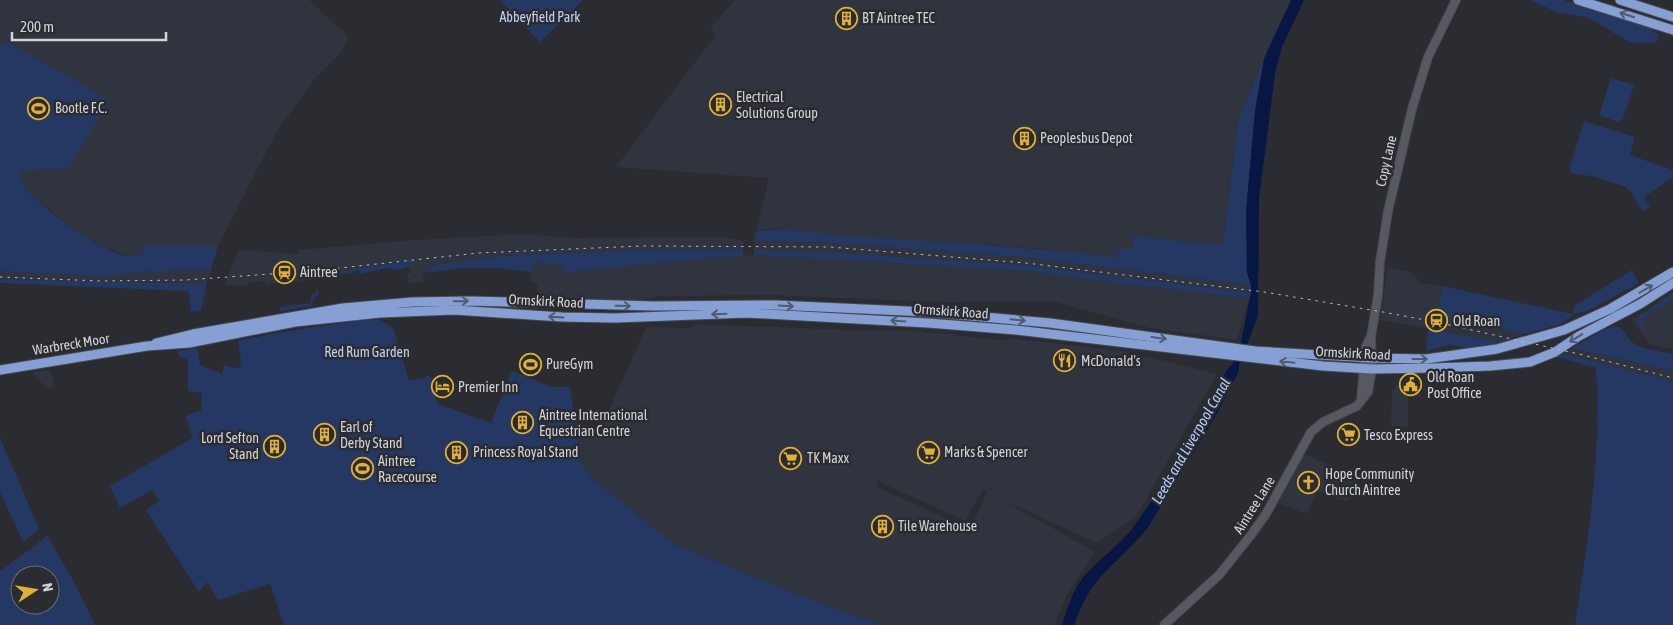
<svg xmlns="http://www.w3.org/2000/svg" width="1673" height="625" font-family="'Asap Condensed',sans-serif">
<rect width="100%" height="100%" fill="#2a2c31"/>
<g fill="#2f343f" fill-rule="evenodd">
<path d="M0,0h309l39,36 -2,8 -5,8 -27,27 -38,54 -58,113h-76l1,8 -15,2 -26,-10 -29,-17 -32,-26 -14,-14 -9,-18 -14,-131 -4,7z"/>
<path d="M735,0h556l-23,48 -30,73 -15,124 -90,-9 -1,13 -14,8 -96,-10 -191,-12 -61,-7 -14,4 13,-54 -153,-11 99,-131 -4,-9z"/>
<path d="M525,234l47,4 153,-1 19,4 -1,8 -105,1 -139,6 -64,9 -12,8 1,9 -15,1 -2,-9 4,-1 -2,-6 -11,3 -11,-2 -29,6 2,-2 -1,-2 -11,4 -6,-1 -2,2h-6l-3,3 -65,6 -1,-3 -17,2v2h-23l13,-35 60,4v-4l117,-10z"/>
<path d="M754,241l77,2 191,14 229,28v8l-226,-28 -196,-13 -75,-2z"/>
<path d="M754,255l272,16 87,12 136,15 -12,42 -87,-12 -95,-26h-119l-163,-7 -116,1 -6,3 -15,1h-32l-29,-2 -10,1 -28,-2 1,-14 -8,-1 1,-18 13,-1 19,3 -1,7 158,-16z"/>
<path d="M1388,267l23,5 9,11 22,3 -4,30 86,18 -22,8 -122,-22z"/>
<path d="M168,270h43l-4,12 -36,1 -171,-4v-8l100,5 29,-2 19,-3 16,2z"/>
<path d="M1673,292v57l-24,-5 -17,-24z"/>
<path d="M694,324l180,7 25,-1 51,4 11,2 39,4 15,-1 108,12 94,23 -81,143 -39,26 -100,-46 98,55 -28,43 -13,30h-171l-74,-26 -135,-55 -81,-65 -12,-16 -3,-24 8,-10 16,-3 44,-99 44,1zM876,480l89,41 18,-32 4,3 -17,37 -91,-41z"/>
<path d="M1572,348l101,23v10l-111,-27z"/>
<path d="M51,370l3,17 -5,3 -16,-16 2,-2z"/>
<path d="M1406,379h13l1,17 -12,1v30l-17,-1 1,-36 7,-7z"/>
<path d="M1304,454l54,24 -11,23 -30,-10 -10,23 -29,-11z"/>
</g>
<g fill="#253763" fill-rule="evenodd">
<path d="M500,0h83l-43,42z"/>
<path d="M1529,0h34l89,29v3l7,2 -2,8 -17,1 -11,-1 -40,-24 -32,-6z"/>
<path d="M4,40l105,60 -40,68 -51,3c3,6 6,13 9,18 16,21 75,63 100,67 5,0 11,-1 16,-2l-1,-8h76l-7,24h-43l-4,3 -16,-2 -19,3 -29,2 -100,-5v-224z"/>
<path d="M1268,48l-4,11 -9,52 -9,101 1,61 4,12 -229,-28 -191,-14 -77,-2 2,-9c28,-7 63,2 91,4 90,5 180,11 270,21l2,-8h13l1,-13 90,9 15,-124z"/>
<path d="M1611,78l23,7 -11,34 -4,3 -18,-6 -1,-3z"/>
<path d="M1584,121l51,16 -5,18 43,15v7l-29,20 6,10 -8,4 -11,-19 -5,-5 -34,-11 -20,-2 -2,-4v-4z"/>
<path d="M638,250l105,-1 1,7 -24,1 -158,16 1,-7 -19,-3 -13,1v8l-30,-4h-37l-41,5 12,-8 64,-9z"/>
<path d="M754,250l75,2 196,13 226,28 -2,5 -136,-15 -87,-12 -272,-16z"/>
<path d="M416,259l-7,7 -11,4 -11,-2 -29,6 2,-2 -1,-2 -11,4 -6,-1 -2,2h-6l-3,3 -1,-5z"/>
<path d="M1632,270l7,13 -52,28 -14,3 -1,3 -14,8 -34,9 -86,-18 4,-30 131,28 1,-8z"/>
<path d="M0,279l171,4 36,-1 -6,29 -12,1 2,-6 -3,-15 -188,-8z"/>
<path d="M318,289l1,5 -6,6 -2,6 -31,5v-4l30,-4 2,-10 2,1z"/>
<path d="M1673,293v6l-32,21 3,7 -3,2 -3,-9 3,-5z"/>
<path d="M368,319l12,1 13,8 16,53 21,-5 8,28 53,19 21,-52 40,16h18l11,76 12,16 81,65 135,55 74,26h-599l-14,-41 -52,16 -11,-18 -8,10 -53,-82 13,-9 -7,-11 -32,18 -10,-22 82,-48 -6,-23 15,-4 1,-18 -14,-2v-31l-11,-5 1,-4 19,-3 3,17 22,9 2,-9 15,4 2,-8 -3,-20 38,-8z"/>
<path d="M1615,326c11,3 9,8 16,15 8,8 31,10 42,13v17l-101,-23 33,-19z"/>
<path d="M1428,329l74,13 -32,6 -20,-3 -24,6z"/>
<path d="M1562,354l111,27v244h-98c13,-85 27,-171 21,-257l-39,-11z"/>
<path d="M0,438l39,91 -16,13 -23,-50z"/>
<path d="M47,535l27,47 21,43h-95v-54l36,-26zM20,575h30v30h-30z"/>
</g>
<path fill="#071645" d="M1291,0h13l-22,47 -7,26 -16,126 -1,117 -19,49v6l-22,42 -68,113c-15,20 -35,35 -51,54 -11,13 -18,29 -24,45h-12c6,-18 11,-37 24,-51 16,-18 37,-31 51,-52 33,-47 62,-99 89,-151l8,-9 7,-20 10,-49v-8l-4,-12 -1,-61 9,-101 9,-52z"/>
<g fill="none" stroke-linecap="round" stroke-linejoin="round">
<defs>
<g id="secondary">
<path d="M1361,400l5,-54 4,-8"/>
<path d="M1164,625l55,-50 32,-40 15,-21 45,-82 12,-10 34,-16 11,-14 4,-23 -1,-32 7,-42 2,-33 8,-51 24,-102 16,-52 28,-57"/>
</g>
<g id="trunk">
<path d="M1578,0l95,30"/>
<path d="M1620,0l53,17"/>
<path d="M156,343l37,-9 150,-26 69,-6 58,-1 184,5 122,-1 152,7 122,11 205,28 117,7 54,1 71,-10 67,-19 46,-21 63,-37"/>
<path d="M0,370l147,-24 42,-3 106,-21 85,-9 74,-3 108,7 53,1 132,-5 181,10 88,7 307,36 49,3 59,-1 59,-2 40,-4 25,-10 24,-16 61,-32 33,-21"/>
</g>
</defs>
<use href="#secondary" stroke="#47494e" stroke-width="10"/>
<use href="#trunk" stroke="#47494e" stroke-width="11"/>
<use href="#secondary" stroke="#56595f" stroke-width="8"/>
<use href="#trunk" stroke="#86a0d6" stroke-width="9"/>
<path stroke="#b8babd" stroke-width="1" stroke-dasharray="2.5 5" stroke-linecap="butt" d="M0,277l100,4 86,-1 126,-9 166,-18 164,-7 188,1 196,16 238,29 119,20 53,10 143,32 94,24"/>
</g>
<defs><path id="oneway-shaft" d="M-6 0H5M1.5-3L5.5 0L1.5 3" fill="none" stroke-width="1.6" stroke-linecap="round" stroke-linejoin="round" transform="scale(1.25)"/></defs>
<g stroke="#4f5a73">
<use href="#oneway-shaft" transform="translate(1627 15) rotate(-162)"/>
<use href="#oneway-shaft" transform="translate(1646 289) rotate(-30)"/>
<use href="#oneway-shaft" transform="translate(461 301) rotate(-1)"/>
<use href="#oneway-shaft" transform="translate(623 306) rotate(1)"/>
<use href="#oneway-shaft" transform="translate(786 306) rotate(3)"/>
<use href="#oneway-shaft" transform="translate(719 314) rotate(178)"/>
<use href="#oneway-shaft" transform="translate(556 317) rotate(-177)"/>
<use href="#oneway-shaft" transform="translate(1018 320) rotate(6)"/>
<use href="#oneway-shaft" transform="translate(898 321) rotate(-176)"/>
<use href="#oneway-shaft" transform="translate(1159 338) rotate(8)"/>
<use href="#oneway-shaft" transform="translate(1576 338) rotate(149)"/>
<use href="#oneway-shaft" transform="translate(1420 359)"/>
<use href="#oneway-shaft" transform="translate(1287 362) rotate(-174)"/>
</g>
<defs>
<symbol id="building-ring" viewBox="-11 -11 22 22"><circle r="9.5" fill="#2a2c31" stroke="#e1af34" stroke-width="1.5"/><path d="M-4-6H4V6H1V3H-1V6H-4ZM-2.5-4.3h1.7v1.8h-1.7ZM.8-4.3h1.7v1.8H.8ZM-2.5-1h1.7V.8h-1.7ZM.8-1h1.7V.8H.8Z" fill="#e1af34"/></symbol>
<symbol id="stadium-ring" viewBox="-11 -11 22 22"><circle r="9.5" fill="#2a2c31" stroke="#e1af34" stroke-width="1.5"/><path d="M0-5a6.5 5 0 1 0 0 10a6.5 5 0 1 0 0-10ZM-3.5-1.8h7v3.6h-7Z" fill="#e1af34"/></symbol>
<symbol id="station-ring" viewBox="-11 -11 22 22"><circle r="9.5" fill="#2a2c31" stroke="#e1af34" stroke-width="1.5"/><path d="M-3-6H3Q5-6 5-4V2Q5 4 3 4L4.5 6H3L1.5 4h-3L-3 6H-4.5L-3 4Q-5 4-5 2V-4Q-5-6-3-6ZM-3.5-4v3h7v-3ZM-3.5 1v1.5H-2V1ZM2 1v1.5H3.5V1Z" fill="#e1af34"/></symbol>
<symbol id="restaurant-ring" viewBox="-11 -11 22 22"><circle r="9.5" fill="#2a2c31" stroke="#e1af34" stroke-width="1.5"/><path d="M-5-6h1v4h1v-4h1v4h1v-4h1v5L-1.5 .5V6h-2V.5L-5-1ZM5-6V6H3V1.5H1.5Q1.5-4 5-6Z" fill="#e1af34"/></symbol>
<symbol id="civic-ring" viewBox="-11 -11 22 22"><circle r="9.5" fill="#2a2c31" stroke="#e1af34" stroke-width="1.5"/><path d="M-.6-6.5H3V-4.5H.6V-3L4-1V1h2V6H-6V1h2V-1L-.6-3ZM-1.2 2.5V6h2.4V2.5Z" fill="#e1af34"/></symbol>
<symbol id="hotel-ring" viewBox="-11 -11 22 22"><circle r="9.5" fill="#2a2c31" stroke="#e1af34" stroke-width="1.5"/><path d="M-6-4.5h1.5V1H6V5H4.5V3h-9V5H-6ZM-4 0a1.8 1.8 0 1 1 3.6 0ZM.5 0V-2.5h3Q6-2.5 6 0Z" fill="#e1af34"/></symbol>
<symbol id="supermarket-ring" viewBox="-11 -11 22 22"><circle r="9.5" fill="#2a2c31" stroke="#e1af34" stroke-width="1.5"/><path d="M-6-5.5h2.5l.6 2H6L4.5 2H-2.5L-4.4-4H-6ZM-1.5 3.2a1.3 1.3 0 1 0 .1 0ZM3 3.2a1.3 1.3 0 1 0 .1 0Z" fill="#e1af34"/></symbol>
<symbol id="church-ring" viewBox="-11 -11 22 22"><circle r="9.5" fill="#2a2c31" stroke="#e1af34" stroke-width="1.5"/><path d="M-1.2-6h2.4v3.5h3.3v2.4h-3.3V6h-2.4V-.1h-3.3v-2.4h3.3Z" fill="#e1af34"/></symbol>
</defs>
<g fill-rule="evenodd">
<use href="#building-ring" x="834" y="6" width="25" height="25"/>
<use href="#building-ring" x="708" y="92" width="25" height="25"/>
<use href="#stadium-ring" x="26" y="96" width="25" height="25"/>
<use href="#building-ring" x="1012" y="126" width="25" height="25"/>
<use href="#station-ring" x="272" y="260" width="25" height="25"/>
<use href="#station-ring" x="1424" y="308" width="25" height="25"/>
<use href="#restaurant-ring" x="1052" y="348" width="25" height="25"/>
<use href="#stadium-ring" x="518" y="352" width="25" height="25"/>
<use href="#civic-ring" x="1398" y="372" width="25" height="25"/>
<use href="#hotel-ring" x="430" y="374" width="25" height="25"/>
<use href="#building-ring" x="510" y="410" width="25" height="25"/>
<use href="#building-ring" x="312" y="422" width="25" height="25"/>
<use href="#supermarket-ring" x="1336" y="422" width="25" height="25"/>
<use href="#building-ring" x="262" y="434" width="25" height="25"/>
<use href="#building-ring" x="444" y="440" width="25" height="25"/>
<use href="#supermarket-ring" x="916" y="440" width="25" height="25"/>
<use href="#supermarket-ring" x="778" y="446" width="25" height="25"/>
<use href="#stadium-ring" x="350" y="456" width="25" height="25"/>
<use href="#church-ring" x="1296" y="470" width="25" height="25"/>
<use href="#building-ring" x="870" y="514" width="25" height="25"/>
</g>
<g text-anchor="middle" stroke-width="5" stroke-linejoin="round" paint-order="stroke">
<g font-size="14" fill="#c2d1f2" stroke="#2a2c31">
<text x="540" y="22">Abbeyfield Park</text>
<text x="367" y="357">Red Rum Garden</text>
</g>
<g font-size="14" fill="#d1d3d6" stroke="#2a2c31" text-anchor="start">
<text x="862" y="23">BT Aintree TEC</text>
<text x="736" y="102">Electrical<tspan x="736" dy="16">Solutions Group</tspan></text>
<text x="55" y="113">Bootle F.C.</text>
<text x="1040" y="143">Peoplesbus Depot</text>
<text x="300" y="277">Aintree</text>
<text x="1453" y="326">Old Roan</text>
<text x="1081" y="366">McDonald's</text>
<text x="546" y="369">PureGym</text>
<text x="1427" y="382">Old Roan<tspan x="1427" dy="16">Post Office</tspan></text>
<text x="458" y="392">Premier Inn</text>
<text x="539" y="420">Aintree International<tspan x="539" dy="16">Equestrian Centre</tspan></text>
<text x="340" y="432">Earl of<tspan x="340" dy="16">Derby Stand</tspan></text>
<text x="1364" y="440">Tesco Express</text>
<text x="259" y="443" text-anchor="end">Lord Sefton<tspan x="259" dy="16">Stand</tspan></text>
<text x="473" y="457">Princess Royal Stand</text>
<text x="944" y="457">Marks &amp; Spencer</text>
<text x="807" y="463">TK Maxx</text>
<text x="378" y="466">Aintree<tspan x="378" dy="16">Racecourse</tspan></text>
<text x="1325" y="479">Hope Community<tspan x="1325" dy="16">Church Aintree</tspan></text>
<text x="898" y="531">Tile Warehouse</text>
</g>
<g font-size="14" fill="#d1d3d6" stroke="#2a2c31">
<text transform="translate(1386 161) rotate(-77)" y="5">Copy Lane</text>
<text transform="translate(546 301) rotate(3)" y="5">Ormskirk Road</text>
<text transform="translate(951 311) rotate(4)" y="5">Ormskirk Road</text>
<text transform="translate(71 344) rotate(-9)" y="5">Warbreck Moor</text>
<text transform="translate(1353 353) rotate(3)" y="5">Ormskirk Road</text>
<text transform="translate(1254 505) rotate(-58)" y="5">Aintree Lane</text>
</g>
<g font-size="15" font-style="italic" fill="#b3cafa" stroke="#2a2c31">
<text transform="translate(1191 441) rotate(-60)" y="5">Leeds and Liverpool Canal</text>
</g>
</g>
<g transform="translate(35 590) rotate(78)"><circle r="24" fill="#2a2c31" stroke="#6d6f73"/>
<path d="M0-4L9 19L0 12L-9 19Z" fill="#e1af34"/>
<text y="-8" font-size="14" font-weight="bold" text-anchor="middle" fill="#d1d3d6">N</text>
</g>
<path d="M12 32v8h154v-8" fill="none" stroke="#d1d3d6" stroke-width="2.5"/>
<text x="20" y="32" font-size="15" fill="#d1d3d6" stroke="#2a2c31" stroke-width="4" paint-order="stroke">200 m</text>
</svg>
